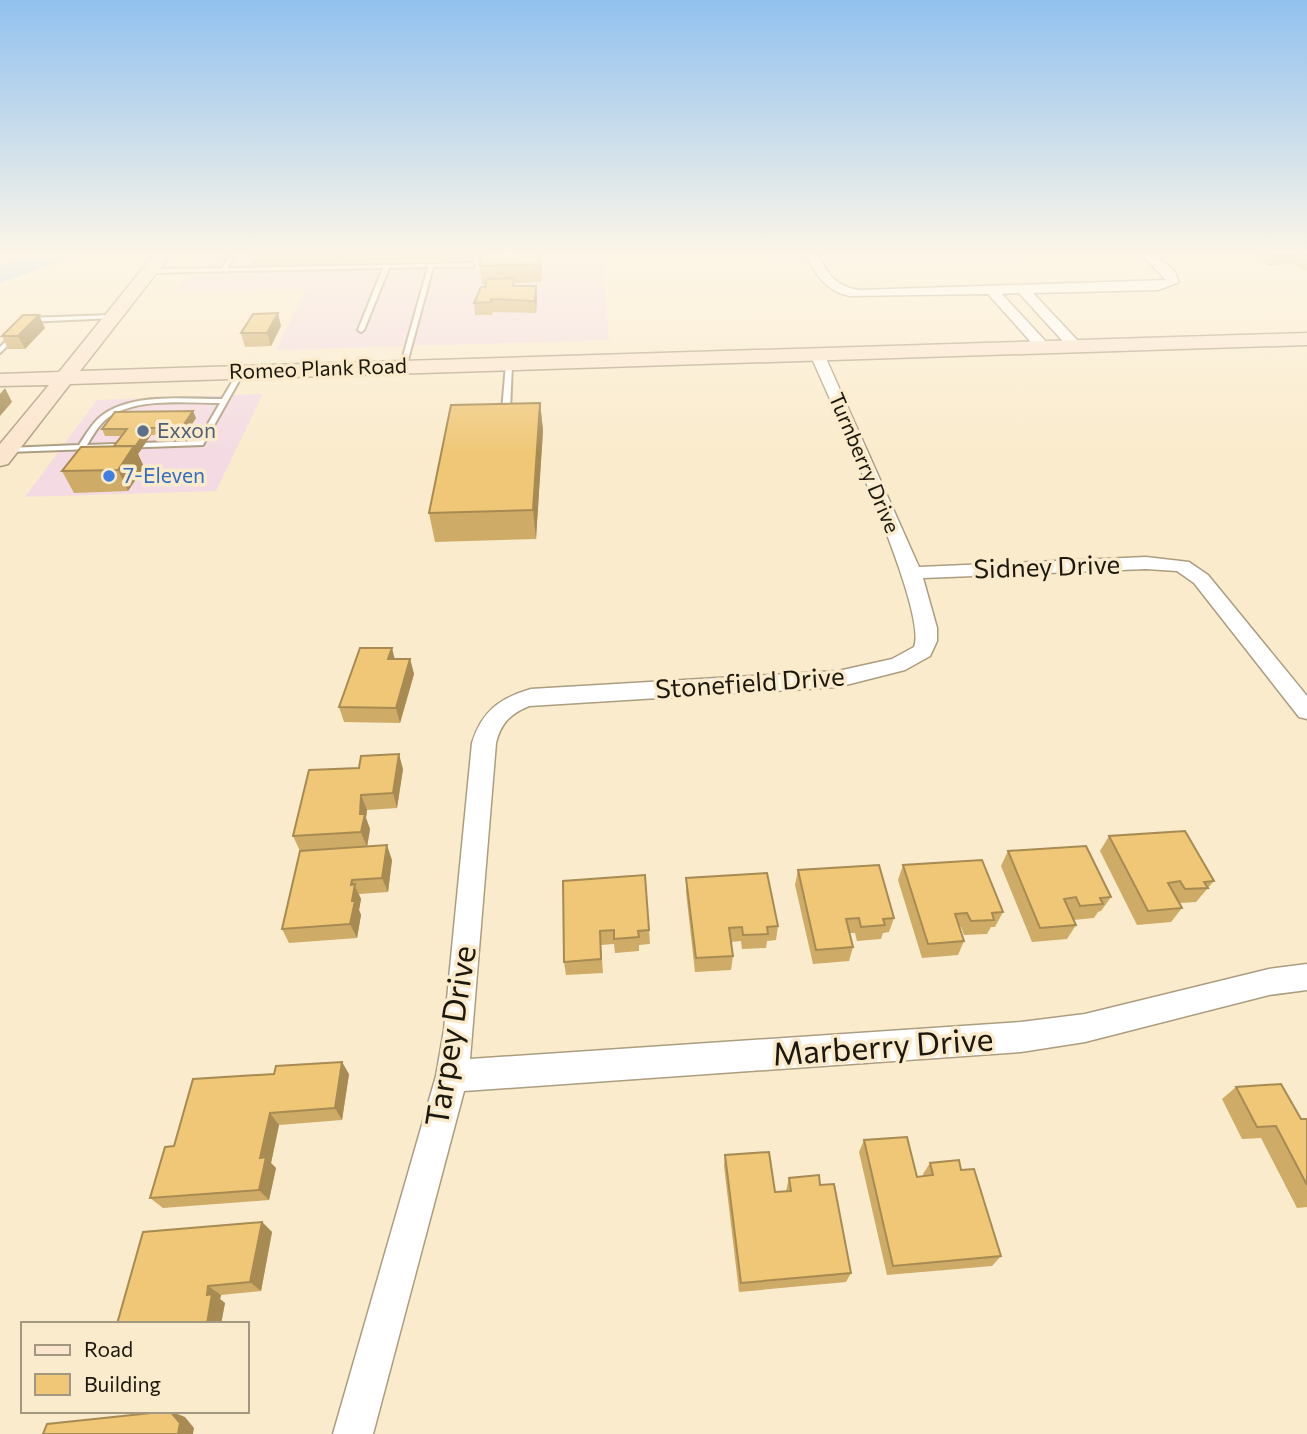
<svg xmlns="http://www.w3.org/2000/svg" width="1307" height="1434" font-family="Commissioner,sans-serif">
<rect width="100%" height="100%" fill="#faebcc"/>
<g fill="#f4dbe3">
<path d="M205,252h397l7,88 -333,10 30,-61 -130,1z"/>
<path d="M263,394l-47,97 -191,6 72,-97z"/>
</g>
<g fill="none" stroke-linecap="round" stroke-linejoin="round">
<path fill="#afd4f9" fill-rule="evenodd" d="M38,252h39l-4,5 -73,26v-17z"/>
<defs>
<g id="lane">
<path d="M232,252h5l-10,16 244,-5 3,2 -3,2h-38l-27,100 -3,2 -3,-2 28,-100 -39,1 -25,62 -3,2 -3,-2 25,-62 -233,5 -3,-2 3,-2 72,-1z"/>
<path d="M111,315l3,2 -1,1 -85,4 -3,-2 3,-2z"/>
<path d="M13,334l5,1 -18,18v-6z"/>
<path d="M509,362l3,2 -2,47 -4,2 -4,-2 4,-47z"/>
<path d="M241,370l3,2 -41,73 -196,7 -4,-2 4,-2 72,-3c6,-9 12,-20 20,-27 29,-26 87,-19 123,-19l16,-27zM220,403l-22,38 -111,4c5,-8 9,-16 16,-23 27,-26 82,-19 117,-19z"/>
</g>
<g id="street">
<path d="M804,252h12c11,21 19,35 44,38l306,-10 -27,-28h13l23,20 4,10 -21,8 -125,3 47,50 2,3 -7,4 -5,-1 -51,-56 -17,1 46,50v6h-10l-50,-56 -139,2c-25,-6 -33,-22 -45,-44z"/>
<path d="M817,350l7,4 95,213 227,-10 43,5 19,13 99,121v23l-8,-2 -105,-134 -17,-12 -31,-2 -223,9 14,50v13l-7,15 -25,14 -67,17 -309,19c-19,8 -28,17 -33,37l-26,316 551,-37 64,-8 184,-45 38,-5v26l-38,5 -184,47 -64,10 -557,39 -91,343h-40l103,-358 8,-46 28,-287c10,-32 28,-45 59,-54l307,-18 54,-12 22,-12c15,-36 -84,-247 -104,-293z"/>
</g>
<path id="secondary" d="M156,252h17l-93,119 1227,-38v12l-1237,39 -62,80 -8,2v-22l49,-59 -49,1v-12l59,-2z"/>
</defs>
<use href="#lane" stroke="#ac9d81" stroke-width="4"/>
<use href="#street" stroke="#ac9d81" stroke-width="3"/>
<use href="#secondary" stroke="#ac9d81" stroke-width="3"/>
<use href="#lane" fill="#fff" fill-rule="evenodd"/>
<use href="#street" fill="#fff" fill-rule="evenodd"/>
<use href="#secondary" fill="#fce5cf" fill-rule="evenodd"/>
</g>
<g fill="#ceab66">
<path d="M248,252h293v30l-27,1 1,3 22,12 -1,15 -43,-1 -1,3h-17l-1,-12 11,-16 1,-3h-4l-2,-18 1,-7 -229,6z"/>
<path d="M1255,252h52v18h-5l-10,-7 -24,3 -15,-10z"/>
<path d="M281,326l-10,20 -26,1 -4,-14z"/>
<path d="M45,328l-20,21h-17l-6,-13z"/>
<path d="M540,403l3,27 -7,109 -101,3 -6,-29z"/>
<path d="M196,418l-11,16 -34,1 -13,19 6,13 -16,24 -54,2 -12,-22 52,-25 8,-10h-17l-3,-7z"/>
<path d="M410,659l4,15 -14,49 -56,-1 -5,-15z"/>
<path d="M403,769l-6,39 -30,2 -1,8 4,11 -3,18 25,13 -4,32 -29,2 2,5 -2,11 2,5 -4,23 -68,5 -7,-14 18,-78 -7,-15z"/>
<path d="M1109,836l105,45 -18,21 -16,1 2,5 -11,14 -34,3 -37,-74z"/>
<path d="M1008,851l103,46 -10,14 -3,1 -4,6 -21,2 3,5 -9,14 -35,3 -31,-76z"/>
<path d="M903,865l100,47 -8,15h-4l-4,7 -23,1 -3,-8h-2l5,14 -6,14 -36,3 -24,-78z"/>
<path d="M798,870l96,48 -5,14 -6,1 -2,6 -24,2 -2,-8h-6l4,14 -4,14 -36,3 -18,-79z"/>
<path d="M686,878l92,48 -2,14 -9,1 -1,7 -24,1 -1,-8 -10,1 2,14 -2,14 -36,2 -9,-80z"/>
<path d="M563,881l86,49 1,14 -11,1v6l-24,2 -1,-9 -13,1 2,28 -37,2 -2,-13z"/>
<path d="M349,1074l-7,46 -63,5 -8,38 5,5 -7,32 -106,8 -13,-10 24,-52z"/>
<path d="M1236,1087l65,32h6v88l-10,1 -36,-70 -19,1 -20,-40z"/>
<path d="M864,1140l53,37 6,-1v-2l7,-11 31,7 40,86 -9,10 -105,9 -28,-123z"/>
<path d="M725,1155l50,37 11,-1 3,-13 31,7 31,88 -5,9 -107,10 -15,-126z"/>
<path d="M262,1222l10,10 -11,59 -40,4 -1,4 5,4 -4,21h-104z"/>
</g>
<g fill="#a78b53">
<path d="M540,252h1l1,6 -1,24z"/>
<path d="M1289,252h8l-5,11 -24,3 5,-12z"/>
<path d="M536,286l1,12 -1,15 -1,-12z"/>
<path d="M278,313l3,13 -10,20 -4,-13z"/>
<path d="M39,315l6,13 -20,21 -7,-13z"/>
<path d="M5,388l7,14 -12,14v-22z"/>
<path d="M540,403l3,27 -7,109 -3,-29z"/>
<path d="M193,411l3,7 -11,16 -3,-7z"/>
<path d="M148,428l3,7 -13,19 6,13 -16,24 -10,-21z"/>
<path d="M392,648l4,16 -8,-5z"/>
<path d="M410,659l4,15 -14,49 -4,-15z"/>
<path d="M399,754l4,15 -6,39 -4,-15z"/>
<path d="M361,795l6,15 -1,8 4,11 -3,18 -6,-15 -1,-18z"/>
<path d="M387,845l5,15 -4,32 -6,-14z"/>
<path d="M352,880l9,19 -2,11 2,5 -4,23 -7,-14 2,-23 -1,-16z"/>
<path d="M342,1062l7,12 -7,46 -7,-12z"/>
<path d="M270,1113l9,12 -8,38 5,5 -7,32 -10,-10 1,-32z"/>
<path d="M262,1222l10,10 -11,59 -11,-9z"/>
<path d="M208,1286l13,9 -1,4 5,4 -4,21h-14v-29z"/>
<path d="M170,1411l15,6 9,11 -1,6h-15z"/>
</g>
<g fill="#efc777" stroke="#a78b53" stroke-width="2">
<path d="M482,252h58l-1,12 -59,2z"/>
<path d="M1299,252h8v5z"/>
<path d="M514,278l-1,8h23l-1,15 -44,-2v3l-17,1 7,-16h4l2,-8z"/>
<path d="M278,313l-11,20h-26l12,-19z"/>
<path d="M23,315h16l-21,21h-16z"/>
<path d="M540,403l-7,107 -104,3 22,-108z"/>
<path d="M193,411l-11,16 -34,1 -13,19 -1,-1h-20l13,-17h-25l13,-17z"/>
<path d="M134,446l-16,24 -56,1 19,-24z"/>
<path d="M360,648h32l-4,11h22l-14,49 -57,-1z"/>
<path d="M399,754l-6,39 -32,2 -1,19h5l-4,18 -68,4 16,-66 50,-2 2,-12z"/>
<path d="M1185,831l29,50 -10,1 4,6 -23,1 -5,-8 -12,2 14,25 -34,3 -39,-75z"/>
<path d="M387,845l-5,33 -30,2 -1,5 4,-1 -3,17h3l-5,23 -68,5 18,-78z"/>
<path d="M1086,846l25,51 -11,1 3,6 -23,2 -4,-9 -12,2 12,26 -36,3 -32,-77z"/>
<path d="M982,860l21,52 -11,1 2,7 -23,1 -4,-8 -12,1 9,27 -36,3 -25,-79z"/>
<path d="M879,865l15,53 -11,1 2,6 -24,2 -2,-9 -13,1 7,28 -37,3 -18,-80z"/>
<path d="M767,873l11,53 -11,1 1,7 -25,1 -1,-8 -13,1 4,28 -37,2 -10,-80z"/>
<path d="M645,875l4,55 -11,1 1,6 -25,2v-9l-14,1 1,28 -37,3 -1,-81z"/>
<path d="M342,1062l-7,46 -65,5 -10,45 6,-1 -7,33 -109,8 15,-51 9,-1 19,-67 81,-5 2,-8z"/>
<path d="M1281,1084l20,35h6v66l-31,-59 -19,1 -21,-40z"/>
<path d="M907,1137l10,40 16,-2 -3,-12 29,-3 2,10 13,-1 27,87 -108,10 -29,-126z"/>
<path d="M769,1152l6,40 16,-1 -2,-13 30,-3 1,10 14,-1 17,89 -110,10 -16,-128z"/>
<path d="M262,1222l-12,60 -42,4 -1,9 5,-1 -5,30h-90l26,-92z"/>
<path d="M170,1411l10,12 -2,11h-135l4,-10z"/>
</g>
<linearGradient id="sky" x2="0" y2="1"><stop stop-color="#91c1ef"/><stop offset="0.56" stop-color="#fdf6e8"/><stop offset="1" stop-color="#fdf6e8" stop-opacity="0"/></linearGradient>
<rect width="1307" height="453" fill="url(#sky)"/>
<circle fill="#5c6f8a" stroke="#faebcc" stroke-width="2.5" cx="143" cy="431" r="7"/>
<circle fill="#3f7fe0" stroke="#faebcc" stroke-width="2.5" cx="109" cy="476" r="7"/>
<g text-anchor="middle" stroke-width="7" stroke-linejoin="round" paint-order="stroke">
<g font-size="21" fill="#1d180d" stroke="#faebcc">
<text transform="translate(318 369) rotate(-2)" y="7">Romeo Plank Road</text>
<text transform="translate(864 463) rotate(67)" y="7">Turnberry Drive</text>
</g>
<g font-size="21" fill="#4e5e75" stroke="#faebcc" text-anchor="start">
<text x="157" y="438">Exxon</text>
</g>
<g font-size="21" fill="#366cbe" stroke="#faebcc" text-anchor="start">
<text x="123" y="483">7-Eleven</text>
</g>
<g font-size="26" fill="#1d180d" stroke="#faebcc">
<text transform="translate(1047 567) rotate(-2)" y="9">Sidney Drive</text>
<text transform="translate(750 683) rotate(-4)" y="9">Stonefield Drive</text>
</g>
<g font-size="32" fill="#1d180d" stroke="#faebcc">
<text transform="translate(451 1036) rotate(-81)" y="11">Tarpey Drive</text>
<text transform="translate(883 1047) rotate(-4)" y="11">Marberry Drive</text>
</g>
</g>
<rect x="21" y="1322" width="228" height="91" fill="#faebcc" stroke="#a29780" stroke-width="2"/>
<rect x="35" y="1345" width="35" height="10" fill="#fce5cf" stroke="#a29780" stroke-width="2"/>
<text x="84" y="1357" font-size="21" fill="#1d180d">Road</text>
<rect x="35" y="1374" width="35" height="21" fill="#efc777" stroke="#a29780" stroke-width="2"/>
<text x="84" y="1392" font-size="21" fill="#1d180d">Building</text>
</svg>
